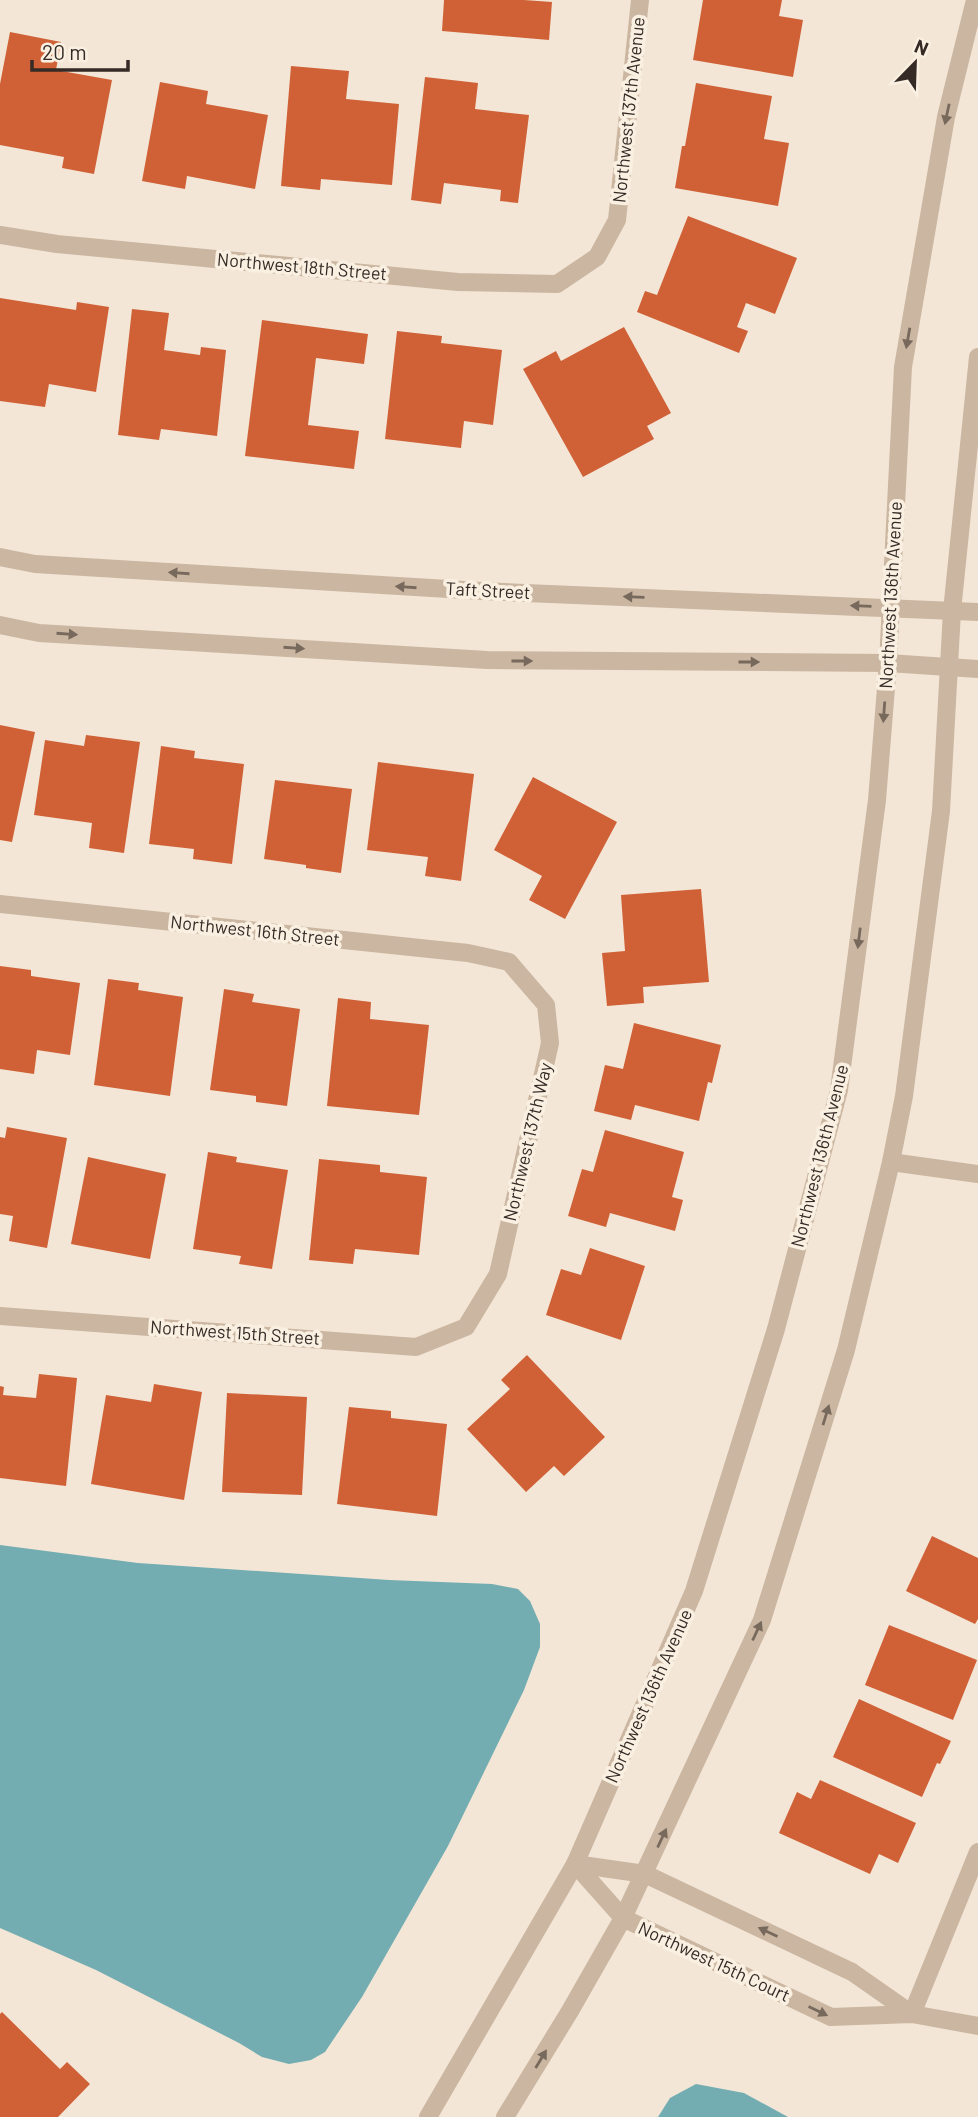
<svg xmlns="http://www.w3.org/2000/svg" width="978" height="2117" font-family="Barlow,sans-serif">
<rect width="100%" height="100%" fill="#f3e6d6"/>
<g fill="#73adb2">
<path d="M0,1545l138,18 251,17 103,4 26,5 12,12 10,23v23l-16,43 -76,156 -86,151 -37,55 -14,8 -22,4 -27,-7 -23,-14 -143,-73 -96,-42z"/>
<path d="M696,2084l48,9 44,24h-130l12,-19z"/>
</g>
<g fill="#d06137">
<path d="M444,0h80l28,2 -3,38 -107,-9z"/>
<path d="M703,0h79l-3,16 24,4 -10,57 -100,-17z"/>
<path d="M10,32l51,10 -5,28 56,10 -18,94 -32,-6 2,-11 -64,-12v-61z"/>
<path d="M291,66l58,5 -3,28 53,5 -7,81 -71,-6 -1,11 -39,-4z"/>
<path d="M425,77l53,6 -3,26 54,6 -11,88 -18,-2 1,-11 -57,-7 -3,21 -30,-4z"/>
<path d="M160,82l48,9 -2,13 62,11 -13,74 -68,-13 -2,13 -43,-8z"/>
<path d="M696,83l76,13 -8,43 25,4 -11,63 -103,-18 7,-42h3z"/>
<path d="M688,216l109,42 -22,56 -29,-11 -9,24 11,4 -9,22 -102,-41 8,-21 12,4z"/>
<path d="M0,298l76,12 1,-8 32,5 -13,85 -47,-8 -4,23 -45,-6z"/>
<path d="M132,309l37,4 -5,37 36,5 1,-8 25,3 -9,86 -56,-7 -2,11 -41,-5z"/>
<path d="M262,320l106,14 -4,30 -48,-6 -8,67 51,6 -5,38 -109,-13z"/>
<path d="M624,327l47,86 -24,13 7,13 -71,38 -60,-108 33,-18 5,10z"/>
<path d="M397,331l45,5 -1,7 61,7 -9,75 -29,-4 -3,27 -76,-9z"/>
<path d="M0,725l35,7 -23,110 -12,-2z"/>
<path d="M86,735l54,7 -16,111 -35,-5 3,-25 -58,-8 11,-75 39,6z"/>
<path d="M161,746l34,5 -1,7 50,6 -12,100 -39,-5 1,-10 -45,-5z"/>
<path d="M378,762l96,12 -13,107 -36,-5 3,-19 -61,-7z"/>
<path d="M533,777l84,45 -52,97 -36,-19 13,-24 -48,-26z"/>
<path d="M275,780l77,9 -11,84 -35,-5v-3l-42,-6z"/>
<path d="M701,889l8,93 -66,5 1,16 -37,3 -5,-53 23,-2 -4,-56z"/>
<path d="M0,966l31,4v6l49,7 -10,72 -33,-5 -3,24 -34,-5z"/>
<path d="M108,979l31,4 -1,7 45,7 -13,99 -76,-11z"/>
<path d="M224,989l30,5 -2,8 48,7 -13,97 -31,-4v-6l-46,-6z"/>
<path d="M338,998l33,4 -1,17 59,6 -10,90 -92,-9z"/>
<path d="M634,1023l87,22 -9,38 -4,-1 -9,39 -64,-16 -4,15 -37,-9 11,-46 18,4z"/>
<path d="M7,1127l60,11 -20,110 -38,-7 4,-25 -13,-2v-77l5,1z"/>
<path d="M605,1130l79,22 -12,45 11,3 -8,31 -65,-18 -4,14 -38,-11 14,-47 11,3z"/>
<path d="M208,1152l29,5 -1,5 52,8 -16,99 -33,-5 2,-8 -48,-7z"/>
<path d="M88,1157l78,17 -16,85 -79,-15z"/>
<path d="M319,1159l61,6v7l47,5 -8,78 -64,-6 -2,15 -44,-4z"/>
<path d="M590,1248l55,18 -24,74 -75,-25 15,-46 20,6z"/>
<path d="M527,1355l78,82 -41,39 -10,-10 -28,26 -59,-63 43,-40 -9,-9z"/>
<path d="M39,1374l38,4 -11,108 -66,-8v-92l4,1 -1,8 33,3z"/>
<path d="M154,1384l48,8 -18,108 -93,-16 15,-89 45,7z"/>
<path d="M227,1393l80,4 -5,98 -80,-3z"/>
<path d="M349,1407l42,4v7l56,6 -10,92 -100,-12z"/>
<path d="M932,1536l46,22v61l-3,5 -69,-33z"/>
<path d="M889,1625l88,35 -24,60 -88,-35z"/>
<path d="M859,1699l92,42 -11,23 -3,-1 -15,34 -89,-40z"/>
<path d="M820,1780l96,43 -18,40 -19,-9 -9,20 -91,-41 18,-41 14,7z"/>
<path d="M2,2012l58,57 7,-7 23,22 -32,33h-58v-103z"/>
</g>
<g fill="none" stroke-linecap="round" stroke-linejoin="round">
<path stroke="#cbb6a1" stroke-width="18" d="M891,1162l87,12"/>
<g stroke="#cbb6a1" stroke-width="18">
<path d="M0,235l57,9 401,38 99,2 40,-27 20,-37 23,-220"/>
<path d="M0,557l35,7 446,27 497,21"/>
<path d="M0,625l39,8 448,27 401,3 90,6"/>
<path d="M0,904l468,49 41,9 37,43 4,38 -52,231 -32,53 -50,20 -416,-31"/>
<path d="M575,1864l48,54 208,99 81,-3 66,12"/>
<path d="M575,1864l70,10 207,98 60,42"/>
<path d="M912,2014l66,-162"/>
<path d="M428,2117l147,-253 119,-273 82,-262 63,-239 38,-290 11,-137 15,-296 43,-250 29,-117"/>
<path d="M505,2117l65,-106 53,-93 139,-298 84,-270 45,-188 13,-66 37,-285 11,-200 26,-254"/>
</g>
</g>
<defs><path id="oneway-solid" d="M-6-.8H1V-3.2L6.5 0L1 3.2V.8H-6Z" transform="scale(1.75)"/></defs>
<g fill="#78695d">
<use href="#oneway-solid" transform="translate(947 114) rotate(102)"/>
<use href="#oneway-solid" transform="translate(908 338) rotate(100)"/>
<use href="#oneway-solid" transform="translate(179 573) rotate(-176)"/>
<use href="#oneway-solid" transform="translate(406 587) rotate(-176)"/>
<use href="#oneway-solid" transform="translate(634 597) rotate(-178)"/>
<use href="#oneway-solid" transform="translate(861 606) rotate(-178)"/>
<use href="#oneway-solid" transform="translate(67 634) rotate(4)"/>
<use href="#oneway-solid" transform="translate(294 648) rotate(4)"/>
<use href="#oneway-solid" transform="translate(522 661)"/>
<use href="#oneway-solid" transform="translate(749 662)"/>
<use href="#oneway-solid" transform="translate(884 712) rotate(94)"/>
<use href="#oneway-solid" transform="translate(859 938) rotate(97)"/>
<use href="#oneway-solid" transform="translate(826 1415) rotate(-73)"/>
<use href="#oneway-solid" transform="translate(757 1631) rotate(-65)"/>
<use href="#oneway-solid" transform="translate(662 1838) rotate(-65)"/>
<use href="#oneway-solid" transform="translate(768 1932) rotate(-155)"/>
<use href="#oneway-solid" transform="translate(818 2011) rotate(26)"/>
<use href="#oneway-solid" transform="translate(541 2059) rotate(-59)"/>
</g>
<g text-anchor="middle" stroke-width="7" stroke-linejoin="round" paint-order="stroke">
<g font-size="18" fill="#352a25" stroke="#faf0e2">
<text transform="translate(629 110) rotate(-84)" y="6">Northwest 137th Avenue</text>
<text transform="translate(302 267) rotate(5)" y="6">Northwest 18th Street</text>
<text transform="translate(488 591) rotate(3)" y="6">Taft Street</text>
<text transform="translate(891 595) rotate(-87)" y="6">Northwest 136th Avenue</text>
<text transform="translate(255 931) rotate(6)" y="6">Northwest 16th Street</text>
<text transform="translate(528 1142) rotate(-77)" y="6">Northwest 137th Way</text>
<text transform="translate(820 1156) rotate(-76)" y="6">Northwest 136th Avenue</text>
<text transform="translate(235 1333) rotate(4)" y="6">Northwest 15th Street</text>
<text transform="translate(649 1696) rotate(-66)" y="6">Northwest 136th Avenue</text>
<text transform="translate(714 1962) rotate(25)" y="6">Northwest 15th Court</text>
</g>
</g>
<g transform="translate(915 63) rotate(23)" stroke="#faf0e2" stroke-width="5" paint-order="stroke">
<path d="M0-5L12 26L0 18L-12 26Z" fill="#352a25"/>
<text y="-10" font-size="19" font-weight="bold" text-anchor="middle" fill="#352a25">N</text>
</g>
<path d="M32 60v10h96v-10" fill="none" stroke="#352a25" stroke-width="3.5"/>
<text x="42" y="60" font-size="21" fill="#352a25" stroke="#faf0e2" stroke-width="5" paint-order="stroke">20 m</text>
</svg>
